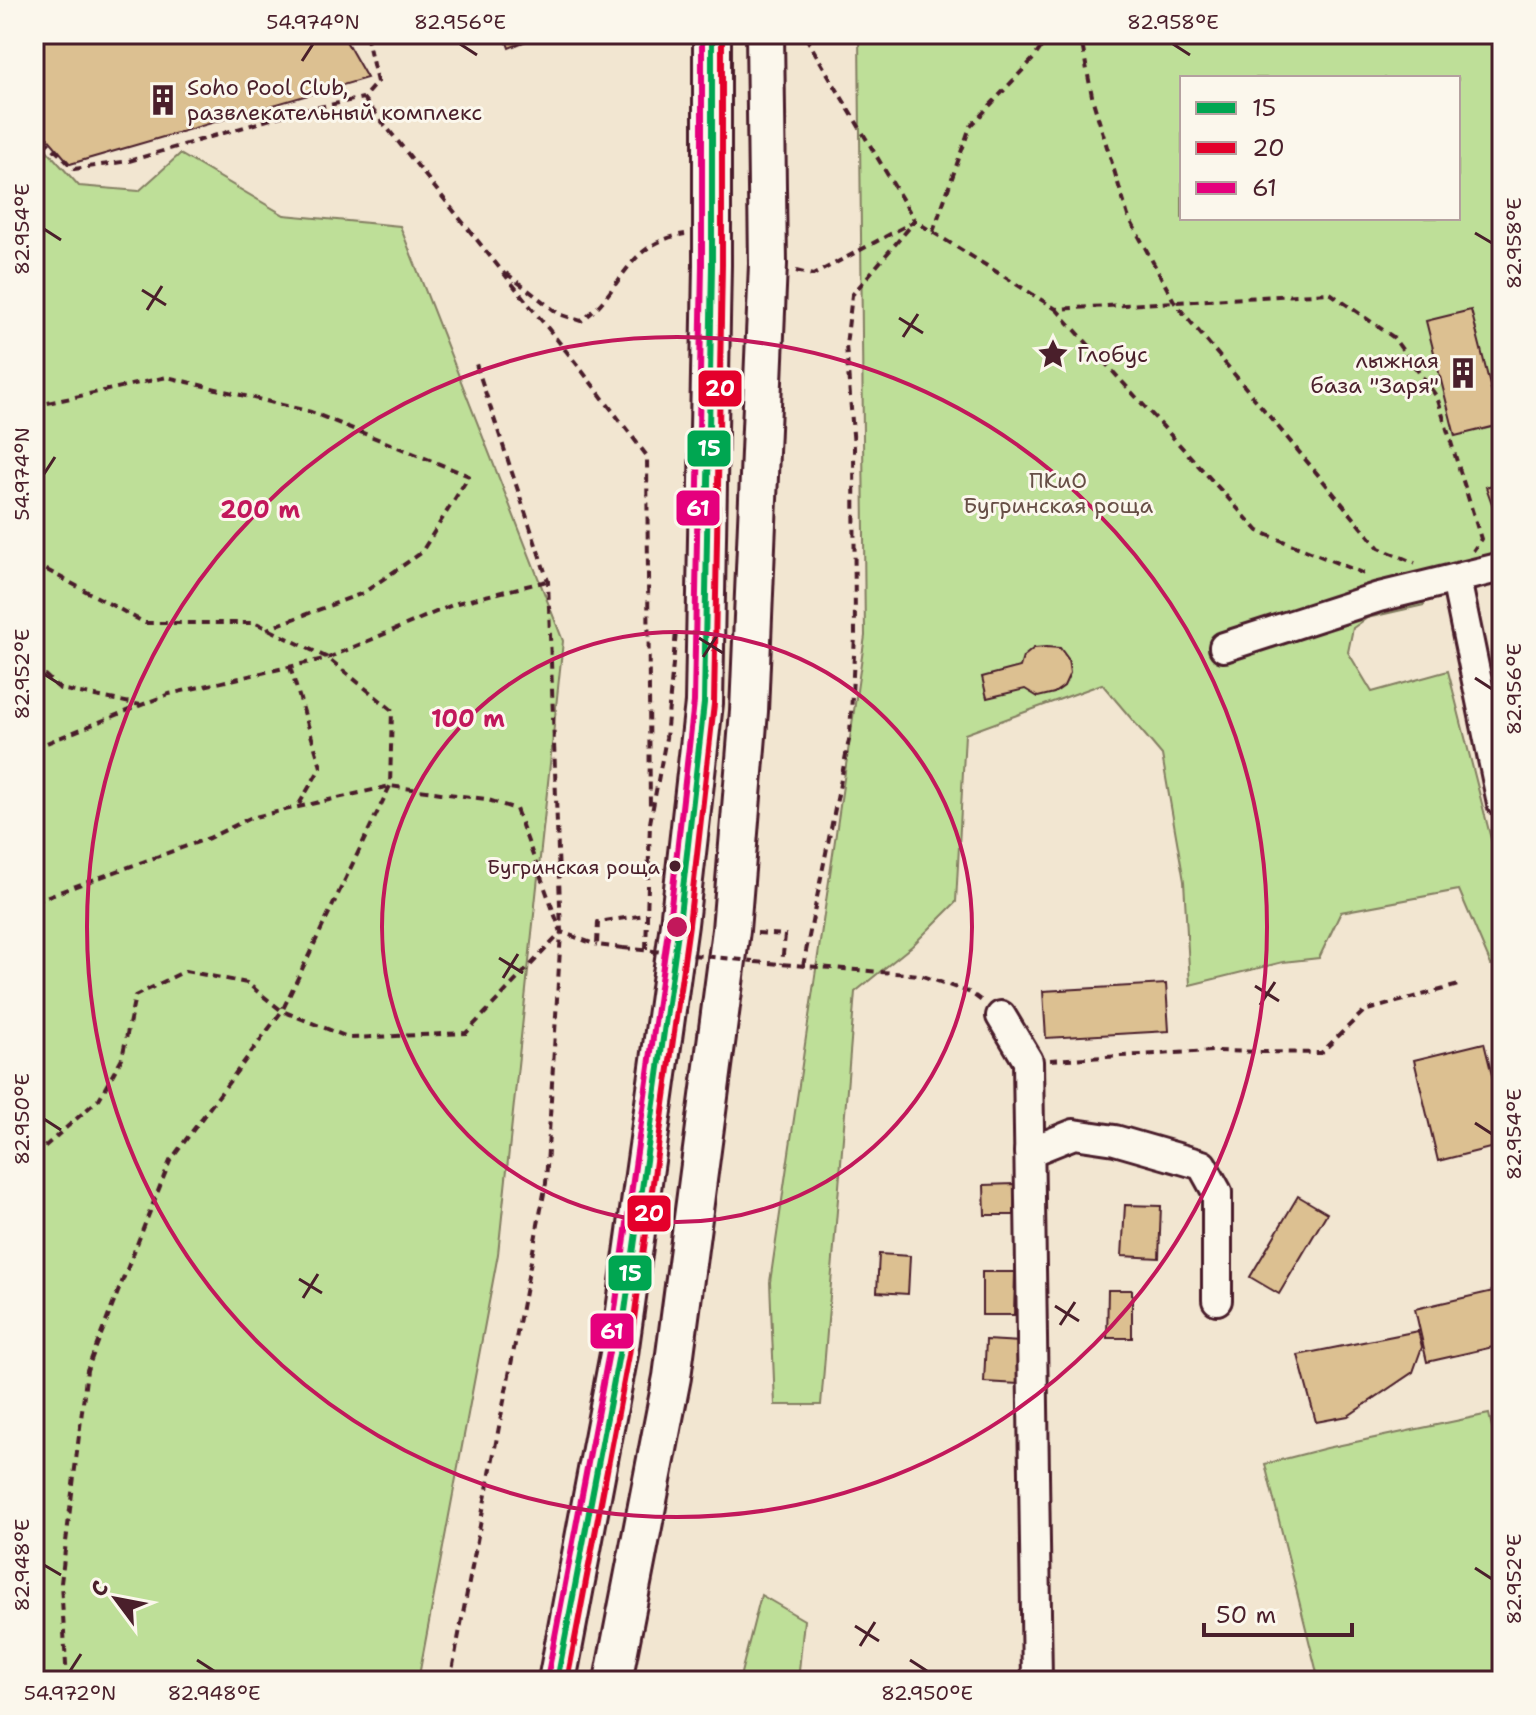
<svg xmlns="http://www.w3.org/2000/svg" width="1536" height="1715" font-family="'Shantell Sans',sans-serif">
<rect width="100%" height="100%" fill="#f2e6d1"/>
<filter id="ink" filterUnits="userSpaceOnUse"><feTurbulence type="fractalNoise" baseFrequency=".0125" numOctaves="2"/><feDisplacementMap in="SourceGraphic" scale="16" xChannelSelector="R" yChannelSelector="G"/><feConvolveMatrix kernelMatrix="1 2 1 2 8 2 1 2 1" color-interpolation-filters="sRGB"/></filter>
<g filter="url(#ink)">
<g fill="#bedf98" stroke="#847f62" stroke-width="2" fill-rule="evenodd">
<path d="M859,34h643v517l-88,24 10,30 -57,13 -14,10 -5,24 24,40 76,-21 54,211v82l-11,1 -32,-75 -118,22 -22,46 -36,4 -93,23 -6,-104 -22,-126 -60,-71 -137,50 -9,168 -44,44 -57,46 -34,413h-46l-5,-123 95,-646zM1182,78h276v140h-276z"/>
<path d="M34,136l45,50 60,5 41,-37 104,61 116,11 163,415 -65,613 -80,427h-384z"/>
<path d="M1489,1414l13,57v210h-183l-54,-217 62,-16z"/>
<path d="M761,1595l43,25 -6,61h-59z"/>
</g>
<g fill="#dcc091" stroke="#4a1f2b" stroke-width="2">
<path d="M34,34h308l25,44 -297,86 -36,-42z"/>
<path d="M504,34h39l-34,14z"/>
<path d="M1471,310l29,115 -45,11 -29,-115z"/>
<path d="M1502,482v28l-7,2 -9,-25z"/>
<path d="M1046,647l14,1 8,11 2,14 -6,13 -10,7 -16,4 -13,-8 -38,9 -5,-21 38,-10 3,-10 11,-9z"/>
<path d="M1166,984l3,47 -123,7 -3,-47z"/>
<path d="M1484,1043l18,72v30l-64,16 -24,-101z"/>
<path d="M1014,1184v31h-29l-1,-30z"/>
<path d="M1298,1196l29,17 -48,81 -29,-17z"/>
<path d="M1125,1205l36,1 -2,52 -37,-2z"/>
<path d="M879,1254l31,2 -2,38 -31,-2z"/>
<path d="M982,1272h33l-1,43h-32z"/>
<path d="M1502,1289v56l-75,17 -12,-53z"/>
<path d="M1108,1290h24v48h-25z"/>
<path d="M1418,1331l4,16 -9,25 -65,44 -32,6 -18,-67z"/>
<path d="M986,1340l35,2 -2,42 -35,-2z"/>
</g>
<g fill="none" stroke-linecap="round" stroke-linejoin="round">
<defs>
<g id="minor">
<path d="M1456,579l46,224"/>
<path d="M1224,647l155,-50 123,-30"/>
<path d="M1001,1016l27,45 9,620"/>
<path d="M1029,1152l45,-18 41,6 87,25 15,27v108"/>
</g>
<g id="major">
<path d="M557,1681l62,-327 60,-430 25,-221 8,-438v-231"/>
<path d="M613,1681l59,-304 59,-447 18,-219 19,-447 -3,-230"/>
</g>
</defs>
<use href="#minor" stroke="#4a1f2b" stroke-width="34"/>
<use href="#major" stroke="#4a1f2b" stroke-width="42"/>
<g stroke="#4a1f2b" stroke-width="4" stroke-dasharray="8 6" stroke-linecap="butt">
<path d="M366,34l11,48 -14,16 216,269 68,89 3,354"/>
<path d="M1080,34l13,67 35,115 47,87 204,245 36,15"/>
<path d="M34,129l40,40 55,-8 166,-49 68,-14"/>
<path d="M933,232l37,-105 64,-69 16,-24"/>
<path d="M796,271l17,4 102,-54 141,88 274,-16 63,44 44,60 44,142 -8,12"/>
<path d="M506,273l53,41 22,7c43,-30 42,-77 104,-87"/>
<path d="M1056,309l202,222 109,44"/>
<path d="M34,406l133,-29 144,35 158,64 -48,77 -58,40 -96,36"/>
<path d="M34,563l111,60h111l72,35 64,52 -2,76 -108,225 -112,150 -83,209 -26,213 6,98"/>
<path d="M34,665l26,24 81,16"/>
<path d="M290,667l31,100 -23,39"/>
<path d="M34,748l135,-54 159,-36 129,-55 90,-22"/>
<path d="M34,901l175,-63 41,-20 140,-32 95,13 31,10 45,123 36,13"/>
<path d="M757,933l28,2 -3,29"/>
<path d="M623,948l-26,-3 1,-23 47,-7"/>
<path d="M646,949l4,-126 16,-85 10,-106"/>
<path d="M755,962l165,13 51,18 12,9"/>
<path d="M803,966l47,-231 5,-100 -1,-188 -8,-102 6,-50 63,-74 -111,-187"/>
<path d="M1050,1060l162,-9 109,2 43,-42 98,-27"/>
<path d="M34,1156l65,-57 23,-41 13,-62 50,-25 62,12 35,28 68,27 116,-5 94,-99"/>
<path d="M450,1681l96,-498 15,-251 -13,-351 -73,-220"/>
</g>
<use href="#minor" stroke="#fbf7ec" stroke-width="28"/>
<use href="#major" stroke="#fbf7ec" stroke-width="36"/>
<path stroke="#4a1f2b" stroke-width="4" stroke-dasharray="8 6" stroke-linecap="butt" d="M623,948l130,13"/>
<defs>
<path id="bus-1" d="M557,1681l62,-327 60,-430 25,-221 8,-438v-231"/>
<path id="bus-2" d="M567,1681l62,-326 60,-430 25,-221 8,-439v-231"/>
<path id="bus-3" d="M547,1679l62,-327 60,-429 25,-221 8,-437v-231"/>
</defs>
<use href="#bus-1" stroke="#fbf7ec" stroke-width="12"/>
<use href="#bus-2" stroke="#fbf7ec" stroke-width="12"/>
<use href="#bus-3" stroke="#fbf7ec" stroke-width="12"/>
<use href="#bus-1" stroke="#00a651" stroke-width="6"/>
<use href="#bus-2" stroke="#e4002b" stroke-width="6"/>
<use href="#bus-3" stroke="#e5007d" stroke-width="6"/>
</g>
</g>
<path fill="none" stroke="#4a1f2b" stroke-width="3" d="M460,44l17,11M1173,44l17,11M302,61l11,-17M44,229l17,11M1475,233l17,10M142,290l24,15M147,310l15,-24M899,318l24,15M903,337l15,-23M44,474l11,-17M699,638l24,15M703,657l15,-23M44,674l17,11M1475,678l17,11M499,958l24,15M503,978l15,-24M1255,986l24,15M1260,1005l15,-23M44,1119l17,11M1475,1123l17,11M299,1279l23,14M303,1298l15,-24M1055,1306l24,15M1060,1325l15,-23M44,1565l17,10M1475,1568l17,11M855,1626l24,15M860,1646l15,-24M197,1660l17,11M910,1660l17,11M70,1671l11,-17"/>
<g fill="none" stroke="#c2185b" stroke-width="4">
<circle cx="677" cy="927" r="295"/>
<circle cx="677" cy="927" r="590"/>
</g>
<defs>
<symbol id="building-bare" viewBox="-9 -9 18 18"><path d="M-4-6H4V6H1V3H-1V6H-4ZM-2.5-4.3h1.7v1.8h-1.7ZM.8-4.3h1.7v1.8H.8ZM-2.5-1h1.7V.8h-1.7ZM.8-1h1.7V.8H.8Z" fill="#4a1f2b" stroke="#fbf7ec" stroke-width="2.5" paint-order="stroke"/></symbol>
<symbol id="sight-bare" viewBox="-9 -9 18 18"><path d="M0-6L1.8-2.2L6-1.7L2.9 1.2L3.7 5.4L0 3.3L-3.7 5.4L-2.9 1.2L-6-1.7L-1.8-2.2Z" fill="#4a1f2b" stroke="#fbf7ec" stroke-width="2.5" paint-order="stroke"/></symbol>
</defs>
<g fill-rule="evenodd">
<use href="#building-bare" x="141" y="78" width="44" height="44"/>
<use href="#sight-bare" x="1031" y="332" width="44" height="44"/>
<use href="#building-bare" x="1441" y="351" width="44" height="44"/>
</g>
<circle fill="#4a1f2b" stroke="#fbf7ec" stroke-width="3" cx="675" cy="866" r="7"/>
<g text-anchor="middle" stroke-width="6" stroke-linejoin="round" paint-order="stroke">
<g font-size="20" fill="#4a1f2b" stroke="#fbf7ec" text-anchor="end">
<text x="660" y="874">Бугринская роща</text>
</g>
<g font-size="22" fill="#4a1f2b" stroke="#fbf7ec" text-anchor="start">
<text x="187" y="95">Soho Pool Club,<tspan x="187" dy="25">развлекательный комплекс</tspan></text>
<text x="1077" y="362">Глобус</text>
<text x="1439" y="368" text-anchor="end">лыжная<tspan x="1439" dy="25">база "Заря"</tspan></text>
</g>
<g font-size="22" fill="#674f46" stroke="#fbf7ec">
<text x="1058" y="488">ПКиО<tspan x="1058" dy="25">Бугринская роща</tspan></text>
</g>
</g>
<circle cx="677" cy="927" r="12" fill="#c2185b" stroke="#fbf7ec" stroke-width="4"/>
<g font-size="24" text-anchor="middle" font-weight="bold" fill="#c2185b" stroke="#fbf7ec" stroke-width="6" stroke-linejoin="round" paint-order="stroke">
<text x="260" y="518">200 m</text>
<text x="468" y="727">100 m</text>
</g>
<g stroke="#fbf7ec" stroke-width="3">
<rect x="697" y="369" width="46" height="39" rx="8" fill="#e4002b"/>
<rect x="686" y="429" width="46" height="39" rx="8" fill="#00a651"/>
<rect x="675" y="489" width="46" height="38" rx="8" fill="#e5007d"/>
<rect x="626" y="1194" width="46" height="39" rx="8" fill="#e4002b"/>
<rect x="607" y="1254" width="46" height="38" rx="8" fill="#00a651"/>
<rect x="589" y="1312" width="46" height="38" rx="8" fill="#e5007d"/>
</g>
<g font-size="22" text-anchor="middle" font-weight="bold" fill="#fff">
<text x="720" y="396">20</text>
<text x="709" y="456">15</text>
<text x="698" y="516">61</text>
<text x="649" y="1221">20</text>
<text x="630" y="1281">15</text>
<text x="612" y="1339">61</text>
</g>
<rect width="1536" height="1715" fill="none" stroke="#fbf7ec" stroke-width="88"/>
<rect x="1180" y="76" width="280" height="144" fill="#fbf7ec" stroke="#b4a19f" stroke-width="2"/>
<rect x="1196" y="102" width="40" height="12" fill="#00a651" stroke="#b4a19f" stroke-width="2"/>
<text x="1252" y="116" font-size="24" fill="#4a1f2b">15</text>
<rect x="1196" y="142" width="40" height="12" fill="#e4002b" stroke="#b4a19f" stroke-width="2"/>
<text x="1252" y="156" font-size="24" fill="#4a1f2b">20</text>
<rect x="1196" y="182" width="40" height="12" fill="#e5007d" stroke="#b4a19f" stroke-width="2"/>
<text x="1252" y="196" font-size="24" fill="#4a1f2b">61</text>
<g transform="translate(116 1599) rotate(302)" stroke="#fbf7ec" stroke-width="6" paint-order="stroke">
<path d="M0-6L14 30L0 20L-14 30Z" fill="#4a1f2b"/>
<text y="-12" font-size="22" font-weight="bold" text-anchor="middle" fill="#4a1f2b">С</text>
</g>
<path d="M1204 1623v12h148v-12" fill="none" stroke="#4a1f2b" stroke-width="4"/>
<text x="1216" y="1623" font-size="24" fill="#4a1f2b" stroke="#fbf7ec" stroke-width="6" paint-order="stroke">50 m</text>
<rect x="44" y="44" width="1448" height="1627" fill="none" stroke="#4a1f2b" stroke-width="3"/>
<g font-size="20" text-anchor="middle" fill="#4a1f2b">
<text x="313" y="29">54.974°N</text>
<text x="460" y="29">82.956°E</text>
<text x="1173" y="29">82.958°E</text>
<text transform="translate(22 229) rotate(-90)" y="7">82.954°E</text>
<text transform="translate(1514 243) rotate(-90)" y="7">82.958°E</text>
<text transform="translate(22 474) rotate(-90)" y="7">54.974°N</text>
<text transform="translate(22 674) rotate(-90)" y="7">82.952°E</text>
<text transform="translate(1514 689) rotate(-90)" y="7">82.956°E</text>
<text transform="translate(22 1119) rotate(-90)" y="7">82.950°E</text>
<text transform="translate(1514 1134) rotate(-90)" y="7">82.954°E</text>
<text transform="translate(22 1565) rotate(-90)" y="7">82.948°E</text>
<text transform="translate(1514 1579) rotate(-90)" y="7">82.952°E</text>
<text x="70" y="1700">54.972°N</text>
<text x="214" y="1700">82.948°E</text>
<text x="927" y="1700">82.950°E</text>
</g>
</svg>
